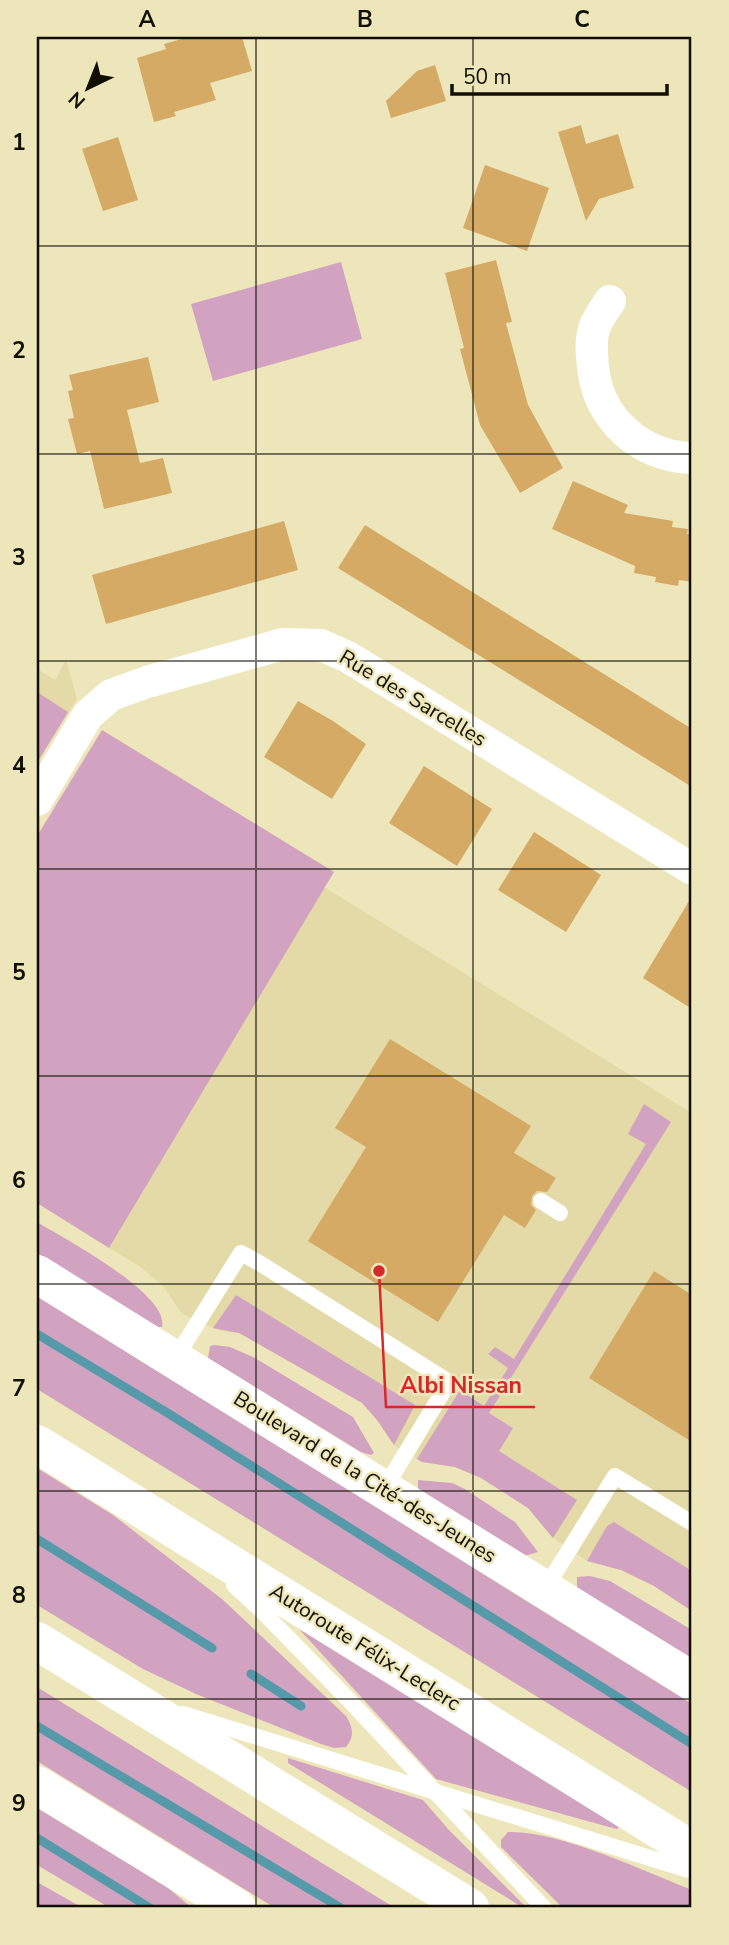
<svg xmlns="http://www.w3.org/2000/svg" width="729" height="1945" font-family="'Nunito Sans',sans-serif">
<rect width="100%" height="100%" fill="#eee6bb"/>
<g fill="#e3daa7">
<path d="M66,660l11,39 -40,64v-94l18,11z"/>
<path d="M324,887l368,226v498l-38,-25 -33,-16 -34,-9 -34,-23 -25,-30 -47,-30 -26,-11 -33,-5 -28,-17 -17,-25 -15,-17 -97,-57 -26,-13 -19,-2 -38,-17 -19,-28 -24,-20 -30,-18z"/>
</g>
<g fill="#d1a3c1">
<path d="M341,262l21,77 -149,42 -22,-77z"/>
<path d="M37,692l31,20 -31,51z"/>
<path d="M102,730l232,142 -225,376 -72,-45v-367z"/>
<path d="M644,1104l27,18 -182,291 24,15 -14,23 78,49 -24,38 -25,-30 -47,-30 -26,-11 -33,-5 -5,-3 43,-69 24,16 24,-38 -20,-14 7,-7 19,12 132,-215 -18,-10z"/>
<path d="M37,1222c26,16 133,72 125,105h-6l-119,-74z"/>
<path d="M236,1295l179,110 -21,40 -17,-25 -15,-17 -123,-70 -26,-5z"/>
<path d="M37,1296l655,408v88l-655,-403z"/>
<path d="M215,1345l15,2 23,10 100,60 21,36 -3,2 -10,-3 -153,-94 2,-12z"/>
<path d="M37,1468l76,47 109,84 124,117c7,12 9,20 0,31l-12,1 -13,-4 -125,-50 -53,-25 -106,-64z"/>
<path d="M418,1480l34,3 13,6 50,33 23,30 -14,4 -106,-66z"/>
<path d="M614,1522l78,49v40l-38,-25 -33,-16 -34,-9 20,-35z"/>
<path d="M590,1576l20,5 82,49v28l-115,-70v-11z"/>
<path d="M299,1629l320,198 -2,2 -8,-2 -173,-48z"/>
<path d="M37,1687l358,221h-120l-238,-147z"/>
<path d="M288,1758l135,42 25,29 77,77 -3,1 -234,-144z"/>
<path d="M37,1808l130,79 25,21h-82l-73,-43z"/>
<path d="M508,1832c50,-2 136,39 184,58v18h-129l-62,-61v-7z"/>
<path d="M37,1882l46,26h-46z"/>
</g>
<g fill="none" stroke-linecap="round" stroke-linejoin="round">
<g stroke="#5699a9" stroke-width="9">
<path d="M37,1334l129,78 526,332"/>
<path d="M37,1539l175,109"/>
<path d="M251,1674l50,32"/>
<path d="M37,1726l304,182"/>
<path d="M37,1838l113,70"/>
</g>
</g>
<g fill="#d4aa65">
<path d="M189,37h53l10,34 -42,12 6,17 -42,12 2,4 -22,6 -17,-64 29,-9 -2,-5z"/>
<path d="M435,65l11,36 -55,17 -5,-17 31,-30z"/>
<path d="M581,125l5,19 32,-10 16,54 -35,11 -13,22 -28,-89z"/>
<path d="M118,137l20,63 -35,11 -21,-62z"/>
<path d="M485,165l64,23 -22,63 -64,-23z"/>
<path d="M496,260l16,62 -6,1 22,82 35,63 -43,25 -40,-68 -20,-76 4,-1 -19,-75z"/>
<path d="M148,357l11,45 -32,8 13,53 23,-5 9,35 -68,16 -14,-58 -13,3 -9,-35 6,-1 -6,-27 5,-1 -4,-15z"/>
<path d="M573,481l55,24 -4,8 49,8 -1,6 16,2 -1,5 5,1v47l-13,-2 -1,6 -23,-4 1,-5 -22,-4 1,-7 -83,-37z"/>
<path d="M284,521l14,49 -192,54 -14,-49z"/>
<path d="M365,525l327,204v58l-354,-219z"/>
<path d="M298,701l35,20 33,23 -34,55 -68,-42z"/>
<path d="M424,766l68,43 -35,57 -68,-43z"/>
<path d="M534,832l67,43 -35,57 -68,-42z"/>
<path d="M692,896v113l-49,-31z"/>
<path d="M390,1039l141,87 -17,27 42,25 -9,14 -10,-1 -5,5 -1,9 5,5 -11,18 -21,-13 -66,107 -130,-81 58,-94 -31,-19z"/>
<path d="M654,1271l38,24v147l-103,-64z"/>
</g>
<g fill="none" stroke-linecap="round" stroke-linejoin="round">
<g stroke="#fff" stroke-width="16">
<path d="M541,1201l19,12"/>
<path d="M175,1359l66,-106 20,11 188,118 -65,107"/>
<path d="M234,1585l25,23 90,92 195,208"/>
<path d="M545,1589l70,-113 77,47"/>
<path d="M183,1714l509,157"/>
</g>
<g stroke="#fff" stroke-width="32">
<path d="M610,301c-6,9 -13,18 -16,28 -4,13 -2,26 -1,38 5,52 48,90 99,91"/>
<path d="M37,800l51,-85 23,-20 36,-13 136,-38 38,1 27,12 344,212"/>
</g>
<g stroke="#fff" stroke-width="38">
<path d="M37,1274l655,407"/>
<path d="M37,1785l200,123"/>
</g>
<g stroke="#fff" stroke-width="38">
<path d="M37,1444l655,406"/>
<path d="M37,1641l433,267"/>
</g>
</g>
<path fill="none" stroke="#110e02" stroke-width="2" stroke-opacity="0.55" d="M256,37v1871M473,37v1871M37,246h655M37,454h655M37,661h655M37,869h655M37,1076h655M37,1284h655M37,1491h655M37,1699h655"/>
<g text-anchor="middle" stroke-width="5" stroke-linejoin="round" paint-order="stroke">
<g font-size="21" fill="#110e02" stroke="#eee6bb">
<text transform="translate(413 698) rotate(31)" y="7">Rue des Sarcelles</text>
<text transform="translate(365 1477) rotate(32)" y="7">Boulevard de la Cité-des-Jeunes</text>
<text transform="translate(365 1647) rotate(32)" y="7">Autoroute Félix-Leclerc</text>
</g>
</g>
<path fill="none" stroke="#d62828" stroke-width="2.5" d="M379 1271L386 1407H535"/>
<circle fill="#d62828" stroke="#eee6bb" stroke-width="2.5" cx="379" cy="1271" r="7"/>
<g font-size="23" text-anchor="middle" font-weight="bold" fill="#d62828" stroke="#eee6bb" stroke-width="5" stroke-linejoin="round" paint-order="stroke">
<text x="461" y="1393">Albi Nissan</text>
</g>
<rect width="729" height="1945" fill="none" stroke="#eee6bb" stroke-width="77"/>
<g transform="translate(88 88) rotate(223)" stroke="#eee6bb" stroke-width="5" paint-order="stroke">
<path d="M0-5L12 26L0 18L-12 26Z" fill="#110e02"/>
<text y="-10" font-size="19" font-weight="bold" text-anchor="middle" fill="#110e02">N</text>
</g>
<path d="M452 84v10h215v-10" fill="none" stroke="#110e02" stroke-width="3.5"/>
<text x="463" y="84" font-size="21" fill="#110e02" stroke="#eee6bb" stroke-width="5" paint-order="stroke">50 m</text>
<rect x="38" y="38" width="652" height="1868" fill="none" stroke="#110e02" stroke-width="2.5"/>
<g font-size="23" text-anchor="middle" font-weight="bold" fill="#110e02">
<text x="147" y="27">A</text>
<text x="365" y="27">B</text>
<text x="582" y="27">C</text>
<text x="19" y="150">1</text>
<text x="19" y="358">2</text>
<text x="19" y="565">3</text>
<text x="19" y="773">4</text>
<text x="19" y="980">5</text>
<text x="19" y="1188">6</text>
<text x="19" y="1396">7</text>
<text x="19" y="1603">8</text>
<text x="19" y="1811">9</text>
</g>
</svg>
